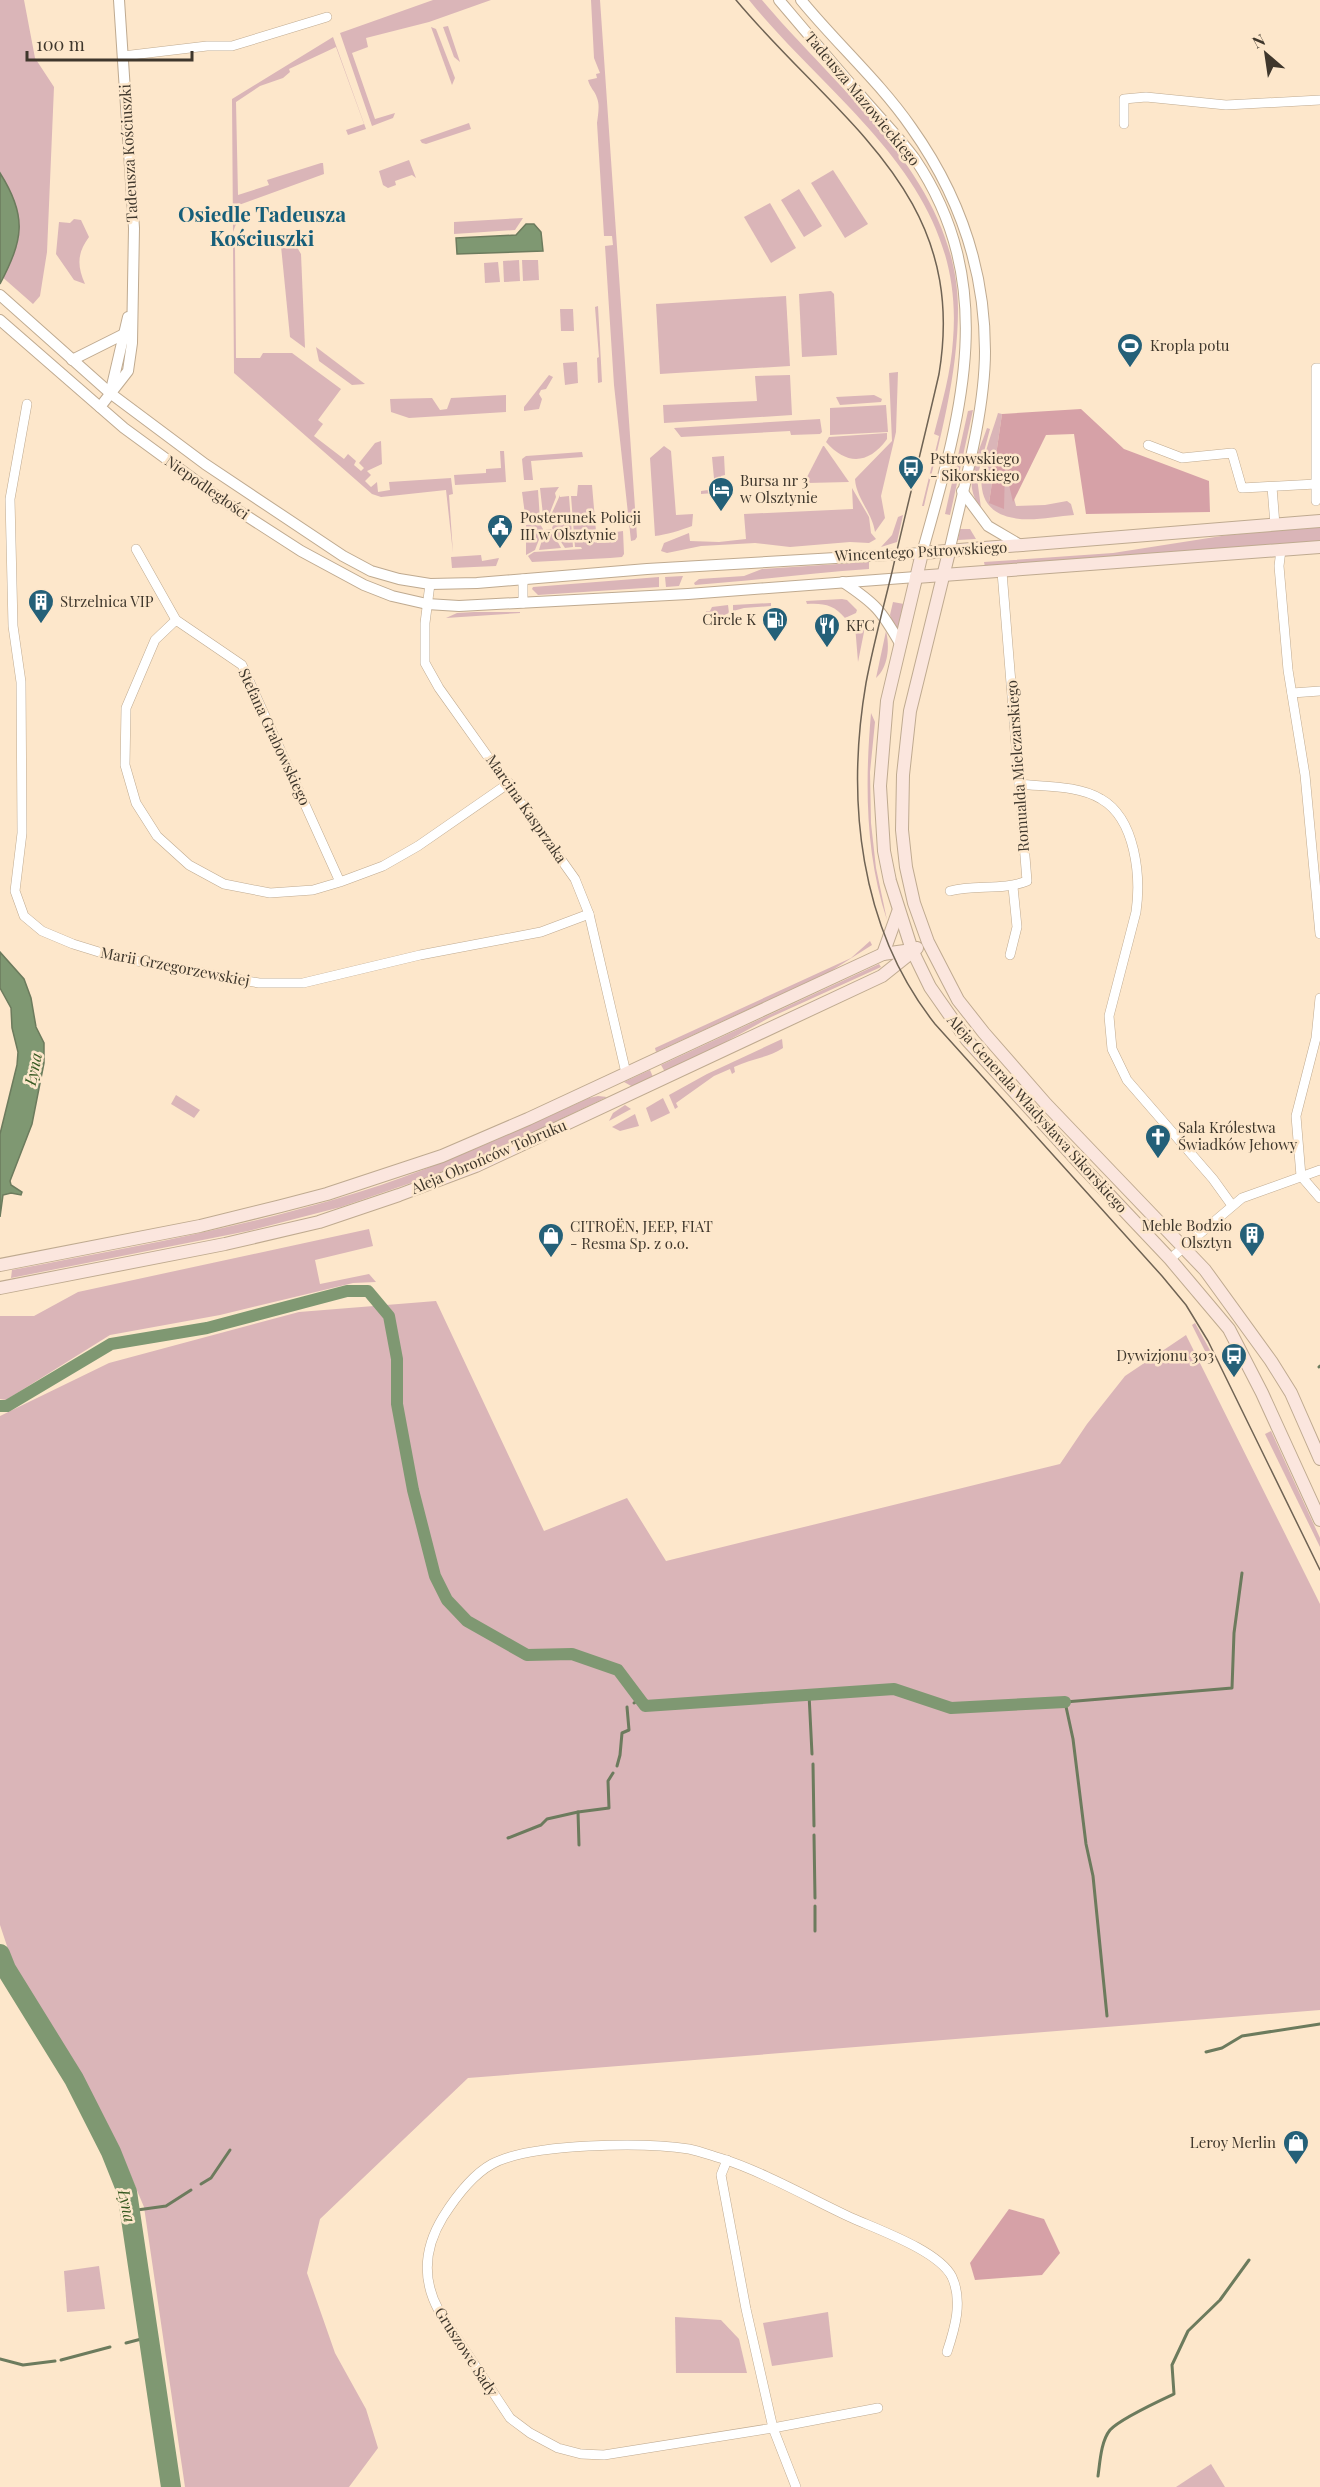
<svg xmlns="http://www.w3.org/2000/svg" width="1320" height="2487" font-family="'Playfair Display',serif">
<rect width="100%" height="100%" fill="#fde7cb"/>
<g fill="#dab5b8">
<path d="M0,0h24l11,58 19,29 -7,165 -7,44 -7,8 -33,-29z"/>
<path d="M433,0h58l-62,22 -63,16 2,9 -16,6 23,66 20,-6 -2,5 -21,8 -32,-93z"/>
<path d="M591,0h9l37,537 -2,3 -4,1 -17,-156 -9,-139 8,-1 -1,-9h-8l-7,-113c1,-8 3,-18 0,-25 -2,-7 -7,-10 -9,-18l9,-2 -1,-4 4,-1 -6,-15z"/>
<path d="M749,0h13c76,91 195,179 196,309 0,67 -19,133 -34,197h-2l17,-70 -5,-2c8,-31 17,-62 19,-94 13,-156 -117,-233 -204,-340z"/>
<path d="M448,26l12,36 -6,-5 -11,-30z"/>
<path d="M431,27l5,2 19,49 -3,7z"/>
<path d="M333,37l33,92 -18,6 -2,-5 18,-6 -28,-77 -47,22 1,3 -7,6 -23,8 -24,16 2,93 31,-10 -2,-5 54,-17h2l1,11 -88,32v18l-3,8 -1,-133z"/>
<path d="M469,123l2,6 -45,15 -4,-1 -2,-3z"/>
<path d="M409,160l7,18 -4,-3 -17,6 1,4 -8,3 -5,-3 -4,-14z"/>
<path d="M833,170l35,54 -23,14 -34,-55z"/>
<path d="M799,189l23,37 -18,11 -23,-37z"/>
<path d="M770,203l26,45 -25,15 -27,-46z"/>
<path d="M523,218l-8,12 -61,4v-12z"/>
<path d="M74,219l7,1 8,17c-12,16 -12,29 -4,47l-11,-4 -18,-26 3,-32 11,1z"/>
<path d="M241,240l-6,6 1,112h24l3,-5h29l49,36 -23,31 5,4 -9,12 30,23 4,-5 8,7 -2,4 7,6 3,-3 -5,-5 16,-20 6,-2 1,23 -15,7 4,4 -6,6 6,6 6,-5 1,10 12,-2 -1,-8 62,-4 2,16 -4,1 4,58 -7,-63 -65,7 -9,-3 -138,-121 -1,-130z"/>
<path d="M290,242l5,2 6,10 4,94 -15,-11 -9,-91z"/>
<path d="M519,260l1,21 -16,1 -1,-21z"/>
<path d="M522,260h16l1,20 -16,1z"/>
<path d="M498,262l2,20 -15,1 -1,-20z"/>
<path d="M831,291l3,3 3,61 -35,2 -3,-63z"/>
<path d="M786,296l4,70 -130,8 -4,-70z"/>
<path d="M598,306l4,76 -4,1 -1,-25 2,-1 -4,-50z"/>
<path d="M560,309h13l1,22h-13z"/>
<path d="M316,347l49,37 -13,1 -33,-24z"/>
<path d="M577,362l1,21 -13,2 -2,-22z"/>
<path d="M898,372l-2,60 -15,64 4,22 -10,14c-3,-20 -19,-34 -20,-53l37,-38 -3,-68z"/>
<path d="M549,375l4,2 -7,12 -5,1 -2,4 3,5 -3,10 -15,2v-4z"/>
<path d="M790,375l2,40 -128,8 -1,-18 94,-4 -2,-25z"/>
<path d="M506,395v17l-97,6 -18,-6 -1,-13 42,-1 8,12 7,-1 4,-11z"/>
<path d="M874,395l8,4 -1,3 -41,3 -4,-8z"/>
<path d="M886,405l2,27 -58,3v-27z"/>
<path d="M973,410l-23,105 -5,-1 23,-103z"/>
<path d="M998,413l4,1 -13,89 16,-38 11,41 29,-1 22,-4 4,3 3,11c-18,1 -42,7 -60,3 -55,-9 -26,-71 -16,-105z"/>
<path d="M820,419l2,13 -2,2 -29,1 -1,-4 -109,6 -7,-9z"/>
<path d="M987,428l3,1 -13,49 4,30c-20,-24 -3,-53 6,-80z"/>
<path d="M887,433v6c-18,25 -40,27 -61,3l3,-5z"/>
<path d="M664,446l7,5 5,64 17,-1 -1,12c-10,4 -27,9 -37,10l-5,-78z"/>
<path d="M823,446h1l25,36 -42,1v-6z"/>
<path d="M500,451h4l2,31 -51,3 -1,-10 32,-2v-4l15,-1z"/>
<path d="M582,452l1,5 -52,4 2,19h-9l-2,-21 4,-3z"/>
<path d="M724,456l1,19 -4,1 1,10h4v6l-25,2v-3l14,-2 -3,-32z"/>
<path d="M578,485h14l5,58 19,-1v-10l7,-1 1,23 -2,3 -12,1 -78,4 -4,-6 6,-4 48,-3 -1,-2h-6l-4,-51h6z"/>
<path d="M559,487l-4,6 1,4 -7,18h-6l-3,-27z"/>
<path d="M852,488l17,29 2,16 5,6 -7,4 -19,-1 -60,5 -35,-4 -54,3 -34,7 -6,-2 3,-8 25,-10 1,8 29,1 27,-3 -2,-25 109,-5z"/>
<path d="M538,490l2,30 -14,2 -4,-30z"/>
<path d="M560,495v2l9,-1 4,51 -8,1 -13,-20 3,-7 -4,-6z"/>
<path d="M903,515l-6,27 -16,5 11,-12 6,-18z"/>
<path d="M540,524l3,5 -8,21 -9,5v-30z"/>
<path d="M1320,527v15l-335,25 -1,-5 129,-9 115,-18z"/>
<path d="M551,529l10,19 -22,2 6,-20z"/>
<path d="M960,529h10l6,10 -18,1z"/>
<path d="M481,555l1,6 17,-3 -3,8 -44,2 -1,-11z"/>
<path d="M869,562v7c-58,4 -116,12 -174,16l-1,-2 5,-4 45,-3 18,-7z"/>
<path d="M683,576l-4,10 -13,1 -1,-10z"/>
<path d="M659,577v10l-121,8 -6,-6 1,-2z"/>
<path d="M842,599l5,1 10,10 -1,3 -11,5c-11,-13 -21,-15 -38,-14l-1,-3z"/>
<path d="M893,602l11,2 -7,30 -7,-19z"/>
<path d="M771,603v3l-27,2 -11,3v-6z"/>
<path d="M728,605l1,8 -14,6 -8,-4 -1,-4h4l2,-4z"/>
<path d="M474,612h46v1l-74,5 11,-5z"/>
<path d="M857,620h4l3,12 -6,30 -3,-37 -8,1z"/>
<path d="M886,631c4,16 2,36 -10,47z"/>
<path d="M871,713l4,9 -5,50 1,51 5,45 11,52c-22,-66 -22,-138 -16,-207z"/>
<path d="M870,941l2,4 -41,26 -175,81 -1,-4 196,-90z"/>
<path d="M879,964l2,3 -112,51 -69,38 -35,16 -4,-7z"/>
<path d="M782,1039l1,9c-15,10 -33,11 -49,19l1,5 -3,2 -2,-5 -16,7 -38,27 2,4 -3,2 -6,-14 38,-21z"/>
<path d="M650,1070l3,7 -20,10 -9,-5z"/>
<path d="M176,1095l24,15 -6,8 -23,-14z"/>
<path d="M598,1096l9,1 -103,49 -73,30 -90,31 -93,24 -237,47 1,-8c109,-21 218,-40 324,-71 87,-25 170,-63 253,-101z"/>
<path d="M663,1098l7,15 -19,9 -5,-14z"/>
<path d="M625,1105l6,4 -22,12 4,-8z"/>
<path d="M635,1114l4,12 -19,5 -8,-4z"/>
<path d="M369,1229l4,17 -58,14 5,24 49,-10 7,8 -23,1 -133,32 -110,20 -104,65 -6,-1v-83h34l44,-24z"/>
<path d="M436,1301l108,230 83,-33 39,63 394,-97 27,-40 38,-48 61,-41 134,269v406l-852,68 -148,141 -13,54 28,80 31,56 12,39 -29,39h-164l-41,-280 -17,-40 -111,-194 -16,-48v-509l109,-53 190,-51z"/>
<path d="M1195,1323l16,29 -6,-1 -13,-26z"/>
<path d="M1271,1431l49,107v9l-55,-113z"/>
<path d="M99,2266l6,43 -38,3 -3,-41z"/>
<path d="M828,2312l5,45 -61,9 -9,-43z"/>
<path d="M675,2317l46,3 18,19 8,34h-71z"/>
<path d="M1211,2464l14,23h-49z"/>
</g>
<g fill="#d6a1a7">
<path d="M1081,409l43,40 85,32 1,31 -124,2 -12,-80 -28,1 -33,67 -8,-34 -1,41 -15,-6 13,-89z"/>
<path d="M1009,2209l35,10 16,34 -18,22 -67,5 -5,-17z"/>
</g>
<g fill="#7f9872" stroke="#6c7b5d" stroke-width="1.5">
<path d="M0,173c28,44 23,67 0,111z"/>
<path d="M526,224h8l7,8 2,19 -86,3 -1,-16 60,-3z"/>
<path d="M0,952l24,27 7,19 5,29 8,16v20l-12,61 -22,57 1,4 11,7 -1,3 -10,-2 -8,2 -3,22v-83l17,-69 1,-13 -6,-24 -1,-20 -11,-20z"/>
</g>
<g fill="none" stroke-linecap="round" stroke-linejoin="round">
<g stroke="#6c7b5d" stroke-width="3">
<path d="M1319,1367l1,-1"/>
<path d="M809,1694l3,60"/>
<path d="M634,1703l6,-4"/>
<path d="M813,1764l1,62"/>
<path d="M617,1766l3,-11 2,-22 7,-3 -2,-23"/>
<path d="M578,1812l1,33"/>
<path d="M814,1835l1,63"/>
<path d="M508,1838l33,-13 6,-6 31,-7 31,-4 -1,-27 5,-8"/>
<path d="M815,1906v25"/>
<path d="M1107,2016l-14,-140 -7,-32 -13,-105 -8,-37 167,-14 2,-55 8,-60"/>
<path d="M1206,2052l16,-4 20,-12 78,-12"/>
<path d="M201,2184l10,-6 19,-28"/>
<path d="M130,2211l36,-5 25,-16"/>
<path d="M126,2343l23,-6"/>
<path d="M0,2359l23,6 32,-4"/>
<path d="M61,2360l49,-13"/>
<path d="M1098,2476c2,-14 3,-35 12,-46 10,-11 49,-29 64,-36l-2,-29 16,-34 32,-31 29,-40"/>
</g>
<path stroke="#7f9872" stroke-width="12" d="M0,1406h7l104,-62 96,-16 140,-37h21l21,25 8,43v45l16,86 22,86 12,24 20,21 60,34 45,-1 46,16 27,36 249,-17 57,19 114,-6"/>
<path stroke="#7f9872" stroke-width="20" d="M0,1954l6,15 68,110 37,73 16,40 44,295"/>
<defs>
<g id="minor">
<path d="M123,56l84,-10h25l95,-29"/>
<path d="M1124,124v-25l22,-2 80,8 94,-5"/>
<path d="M27,404l-17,95 3,127 8,56 1,151 -7,58 9,25 18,15 31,13 42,13 144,26h44l117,-28 121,-23 48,-18"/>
<path d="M1148,445l34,13 50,-5 10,35 74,-4"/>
<path d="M1272,487l3,38"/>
<path d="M1316,501v-133h4"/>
<path d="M136,549l40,71"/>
<path d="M1281,550l-2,16 9,104 17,105 15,159"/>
<path d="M523,579v24"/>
<path d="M430,584l-5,39v40l14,25 136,191 14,35 37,159"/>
<path d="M1292,693l28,-2"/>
<path d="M1019,784c26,3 59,1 82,15 35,20 40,78 35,113l-27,104 3,33 15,31 86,99 18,25"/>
<path d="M340,882l-98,-217 -66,-45 -21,20 -29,68 -1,57 11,38 21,33 32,29 35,19 46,9 43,-3 27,-8 43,-16 35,-20 91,-63"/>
<path d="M950,891c25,-7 52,0 77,-10l-25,-309"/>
<path d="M1010,955l7,-28 -4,-40"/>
<path d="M1301,1176l-5,-60 20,-78 4,-40"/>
<path d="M1301,1176l19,22"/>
<path d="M1170,1259l72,-61 78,-28"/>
<path d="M727,2160l-6,15 25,134 27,119 23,59"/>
<path d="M878,2408l-105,20 -169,27 -23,-1 -23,-6 -28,-15 -20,-15 -71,-107c-17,-31 -15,-63 4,-94 12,-19 29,-42 49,-53 39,-21 152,-22 197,-15 10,2 21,6 31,9 42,13 91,41 132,60 27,12 87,33 100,59 11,24 3,51 -5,75"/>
</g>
<g id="tertiary">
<path d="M801,0c35,43 78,81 110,127 47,66 74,142 74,224 0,62 -22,139 -36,201"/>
<path d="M0,295l110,98 95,71 138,92 28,15 28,8 31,5 47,-1 170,-14 275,-16c38,-135 79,-266 -7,-394 -16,-22 -36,-42 -53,-62 -28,-32 -55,-64 -83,-97"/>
<path d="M0,320l124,108 101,74 76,49 63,34 28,11 35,8 32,2 229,-12 228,-17"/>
<path d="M72,360l50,-25"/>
<path d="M111,390l17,-73"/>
<path d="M100,407l28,-36 4,-28 2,-115 -15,-228"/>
<path d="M962,491l26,35 34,20"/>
<path d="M843,582c33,22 38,28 58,63"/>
</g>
<g id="secondary">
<path d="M1320,521l-398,32 -35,148 -7,85 4,65 6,30 22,69 18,37 37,53 115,126 88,93 59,70 33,64 58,127"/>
<path d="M949,552l-39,159 -7,64 -1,55 4,37 8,36 14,39 30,58 26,33 62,71 159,166 66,91 20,32 29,66"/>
<path d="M916,577l404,-30"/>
<path d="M883,954l15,-42"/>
<path d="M0,1265l200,-39 81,-20 46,-12 115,-38 86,-37 355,-165 29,-4"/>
<path d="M0,1288l225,-44 94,-22 80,-27 77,-29 406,-190 35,-28"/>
</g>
</defs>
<use href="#minor" stroke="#bfaa90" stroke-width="10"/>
<use href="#tertiary" stroke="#bfaa90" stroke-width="12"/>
<use href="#secondary" stroke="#bfaa90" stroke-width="14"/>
<use href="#minor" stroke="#fff" stroke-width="9"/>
<use href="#tertiary" stroke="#fff" stroke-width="10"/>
<use href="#secondary" stroke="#fbe6de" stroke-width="12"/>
<path stroke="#6f6354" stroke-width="1.5" d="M736,0c101,121 233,193 203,374 -15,66 -32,132 -47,198 -9,37 -19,74 -26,111 -20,117 -7,245 69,341l227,252 24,29 22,36 112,229"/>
</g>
<defs>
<symbol id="stadium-pin" viewBox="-11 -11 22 30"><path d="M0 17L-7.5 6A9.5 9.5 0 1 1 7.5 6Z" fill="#246078" stroke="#fde7cb"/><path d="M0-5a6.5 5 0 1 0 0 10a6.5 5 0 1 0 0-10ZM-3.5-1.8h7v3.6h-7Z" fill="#fff"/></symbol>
<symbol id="bus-pin" viewBox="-11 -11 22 30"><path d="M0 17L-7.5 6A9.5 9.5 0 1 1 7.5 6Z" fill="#246078" stroke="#fde7cb"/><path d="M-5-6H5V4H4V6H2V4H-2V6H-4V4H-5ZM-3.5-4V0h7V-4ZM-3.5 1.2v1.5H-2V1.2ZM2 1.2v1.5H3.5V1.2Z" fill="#fff"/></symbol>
<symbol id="hotel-pin" viewBox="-11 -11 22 30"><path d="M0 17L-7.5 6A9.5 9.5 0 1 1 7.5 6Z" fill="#246078" stroke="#fde7cb"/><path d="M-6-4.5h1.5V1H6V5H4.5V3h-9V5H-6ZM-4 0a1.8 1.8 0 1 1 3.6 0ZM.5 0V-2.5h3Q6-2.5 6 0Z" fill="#fff"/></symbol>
<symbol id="civic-pin" viewBox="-11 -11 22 30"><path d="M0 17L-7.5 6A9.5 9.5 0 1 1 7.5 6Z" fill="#246078" stroke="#fde7cb"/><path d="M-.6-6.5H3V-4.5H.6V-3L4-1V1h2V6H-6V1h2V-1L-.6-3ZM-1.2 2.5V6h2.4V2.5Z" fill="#fff"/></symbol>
<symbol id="building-pin" viewBox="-11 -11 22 30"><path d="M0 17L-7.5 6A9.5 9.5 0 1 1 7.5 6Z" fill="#246078" stroke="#fde7cb"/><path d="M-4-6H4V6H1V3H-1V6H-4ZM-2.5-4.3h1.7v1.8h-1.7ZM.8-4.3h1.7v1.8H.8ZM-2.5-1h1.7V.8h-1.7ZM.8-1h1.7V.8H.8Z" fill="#fff"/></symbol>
<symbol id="fuel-pin" viewBox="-11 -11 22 30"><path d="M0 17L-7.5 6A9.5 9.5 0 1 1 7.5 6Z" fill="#246078" stroke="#fde7cb"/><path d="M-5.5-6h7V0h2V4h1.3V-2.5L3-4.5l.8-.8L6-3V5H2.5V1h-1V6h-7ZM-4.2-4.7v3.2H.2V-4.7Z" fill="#fff"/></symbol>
<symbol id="restaurant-pin" viewBox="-11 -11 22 30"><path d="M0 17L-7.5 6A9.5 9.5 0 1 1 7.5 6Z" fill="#246078" stroke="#fde7cb"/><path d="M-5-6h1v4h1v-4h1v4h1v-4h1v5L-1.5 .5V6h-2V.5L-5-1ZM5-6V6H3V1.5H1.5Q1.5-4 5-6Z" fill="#fff"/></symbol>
<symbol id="church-pin" viewBox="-11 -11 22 30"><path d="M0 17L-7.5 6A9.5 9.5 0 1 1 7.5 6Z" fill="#246078" stroke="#fde7cb"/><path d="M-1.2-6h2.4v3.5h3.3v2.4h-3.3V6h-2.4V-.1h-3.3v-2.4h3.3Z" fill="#fff"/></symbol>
<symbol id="shop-pin" viewBox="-11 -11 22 30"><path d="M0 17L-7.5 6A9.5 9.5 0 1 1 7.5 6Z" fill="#246078" stroke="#fde7cb"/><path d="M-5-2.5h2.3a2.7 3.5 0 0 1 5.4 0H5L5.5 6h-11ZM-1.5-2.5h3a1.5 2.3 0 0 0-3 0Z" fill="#fff"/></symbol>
</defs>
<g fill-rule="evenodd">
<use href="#stadium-pin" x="1115" y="331" width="30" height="40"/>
<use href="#bus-pin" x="896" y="453" width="30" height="40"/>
<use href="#hotel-pin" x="706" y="475" width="30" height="40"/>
<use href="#civic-pin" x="485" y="512" width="30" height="40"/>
<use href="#building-pin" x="26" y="587" width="30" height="40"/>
<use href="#fuel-pin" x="760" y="605" width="30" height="40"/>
<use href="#restaurant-pin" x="812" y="611" width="30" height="40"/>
<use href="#church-pin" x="1143" y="1122" width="30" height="40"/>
<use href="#building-pin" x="1237" y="1220" width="30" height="40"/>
<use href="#shop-pin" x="536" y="1221" width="30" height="40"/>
<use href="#bus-pin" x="1219" y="1341" width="30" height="40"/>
<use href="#shop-pin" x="1281" y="2128" width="30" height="40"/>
</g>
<g text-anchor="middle" stroke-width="5" stroke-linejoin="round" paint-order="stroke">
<g font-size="15" fill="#3f372c" stroke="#fde7cb">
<text transform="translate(862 99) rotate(50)" y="5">Tadeusza Mazowieckiego</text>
<text transform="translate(129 153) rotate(-93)" y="5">Tadeusza Kościuszki</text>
<text transform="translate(207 488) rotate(35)" y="5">Niepodległości</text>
<text transform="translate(921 552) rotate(-3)" y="5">Wincentego Pstrowskiego</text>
<text transform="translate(274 737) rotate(65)" y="5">Stefana Grabowskiego</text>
<text transform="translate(1018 766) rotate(-94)" y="5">Romualda Mielczarskiego</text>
<text transform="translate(526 809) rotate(55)" y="5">Marcina Kasprzaka</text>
<text transform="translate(175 967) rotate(11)" y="5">Marii Grzegorzewskiej</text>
<text transform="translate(1037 1114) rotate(48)" y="5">Aleja Generała Władysława Sikorskiego</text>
<text transform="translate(489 1157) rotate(-23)" y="5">Aleja Obrońców Tobruku</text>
<text transform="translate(466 2352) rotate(57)" y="5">Gruszowe Sady</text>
</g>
<g font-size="15" fill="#3f372c" stroke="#fde7cb" text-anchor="start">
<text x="1150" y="351">Kropla potu</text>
<text x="930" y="464">Pstrowskiego<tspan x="930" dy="17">- Sikorskiego</tspan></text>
<text x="740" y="486">Bursa nr 3<tspan x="740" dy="17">w Olsztynie</tspan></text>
<text x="520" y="523">Posterunek Policji<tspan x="520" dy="17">III w Olsztynie</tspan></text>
<text x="60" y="607">Strzelnica VIP</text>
<text x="756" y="625" text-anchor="end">Circle K</text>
<text x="846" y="631">KFC</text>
<text x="1178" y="1133">Sala Królestwa<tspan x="1178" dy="17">Świadków Jehowy</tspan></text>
<text x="1232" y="1231" text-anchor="end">Meble Bodzio<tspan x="1232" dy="17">Olsztyn</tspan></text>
<text x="570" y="1232">CITROËN, JEEP, FIAT<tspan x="570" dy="17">- Resma Sp. z o.o.</tspan></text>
<text x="1214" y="1361" text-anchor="end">Dywizjonu 303</text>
<text x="1276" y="2148" text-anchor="end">Leroy Merlin</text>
</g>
<g font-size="16" font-style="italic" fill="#365921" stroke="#fde7cb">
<text transform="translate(33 1069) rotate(-78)" y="6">Łyna</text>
<text transform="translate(127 2206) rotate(78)" y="6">Łyna</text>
</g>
<g font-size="21" font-weight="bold" fill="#175f7a" stroke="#fde7cb">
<text x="262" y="222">Osiedle Tadeusza<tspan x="262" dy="24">Kościuszki</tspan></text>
</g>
</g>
<g transform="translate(1266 54) rotate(331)" stroke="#fde7cb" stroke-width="4.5" paint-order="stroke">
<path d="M0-4.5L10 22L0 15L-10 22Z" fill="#3f372c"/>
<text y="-9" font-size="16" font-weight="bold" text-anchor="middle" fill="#3f372c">N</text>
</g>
<path d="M27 51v9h165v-9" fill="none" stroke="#3f372c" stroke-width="3"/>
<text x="36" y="51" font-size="18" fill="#3f372c" stroke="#fde7cb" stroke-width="4.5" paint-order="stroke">100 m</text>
</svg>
